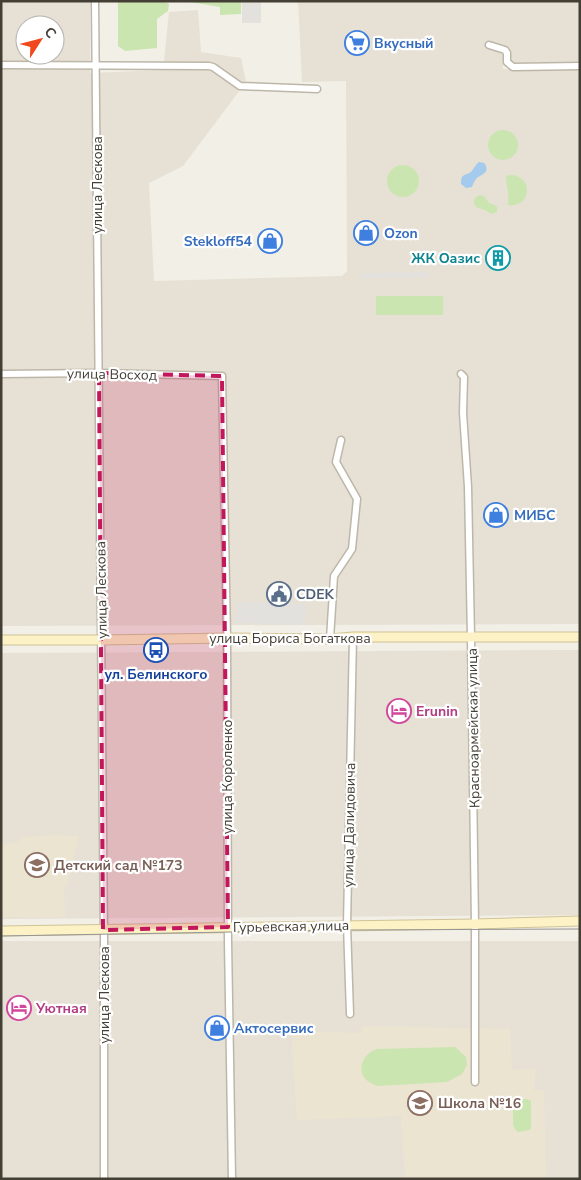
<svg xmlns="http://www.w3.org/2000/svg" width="581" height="1180" font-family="'Nunito Sans',sans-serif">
<rect width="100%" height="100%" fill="#f2efe6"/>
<g fill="#e6e1d4" fill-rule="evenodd">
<path d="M1,1h89v72l73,-3 6,-58 29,-2 3,42 40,6 5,24 -63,84 -34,17 5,98 188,-5 5,-5 -1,-190 -44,1 -4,-81h282v61l-77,2v5l77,1v554l-579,2zM25,25h30v30h-30z"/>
<path d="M580,650v265l-579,4v-266z"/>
<rect x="1" y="941" width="579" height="238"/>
</g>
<g fill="#ebe4d0">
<path d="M56,835l23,1 -12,49 -3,1 1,31h-64v-73l16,-1 5,-6z"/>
<path d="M363,1026l147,3 2,41 23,-1 -1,21h10l2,89h-141l-4,-63 -104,4 -6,-89 70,2z"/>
</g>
<g fill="#cae5b0">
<path d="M118,1h46l5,3 -1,7 -11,8v29l-32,3 -7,-5z"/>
<path d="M184,1h57v13l-21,1v-8z"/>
<circle cx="503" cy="145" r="15"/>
<circle cx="403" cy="181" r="16"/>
<path d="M510,175c24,0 22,33 -2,30 2,-13 -2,-18 -2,-29z"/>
<path d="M481,195c5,1 5,5 8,8 3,2 6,1 8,4v5l-5,2 -7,-4 -9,-3c-4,-5 -2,-11 5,-12z"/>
<rect x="376" y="296" width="67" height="19"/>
<path d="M455,1047l11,10 1,8 -5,9 -15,8 -69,4c-5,-2 -11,-4 -14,-9 -7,-11 2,-25 13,-28z"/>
<path d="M517,1099h10l4,2v26l-1,3 -12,2 -3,-3 -2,-4v-22l1,-2z"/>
</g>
<g fill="#e3e1de">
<rect x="242" y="1" width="19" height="22"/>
<path d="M427,272v5l-66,1v-5z"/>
<path d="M237,602l69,2 -1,21 -69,-2z"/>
</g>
<path fill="#a4cbed" d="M479,162c4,1 6,0 7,4 3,8 -7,9 -10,13 -2,3 -3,5 -4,8l-6,1 -5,-4c0,-10 3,-8 10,-12 3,-3 4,-7 8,-10z"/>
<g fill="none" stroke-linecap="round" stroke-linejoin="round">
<defs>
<g id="street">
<path d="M95,1l9,937v241"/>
<path d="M489,45l16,5 2,3v9l6,5 67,-1"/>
<path d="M1,65l208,1 4,1 27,19 77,3"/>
<path d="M1,374l98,-1 123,3 5,262 1,303 4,238"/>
<path d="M461,374l3,3 -1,36 5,74 3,150 4,287v158"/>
<path d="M330,639l4,-63 18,-27 5,-50 -21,-37 5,-22"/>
<path d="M350,1014l-3,-89 6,-288"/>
</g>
<g id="secondary">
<path d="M1,640h101l125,-2 103,1 23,-2h227"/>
<path d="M1,931l474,-7 105,-3"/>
</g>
</defs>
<use href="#street" stroke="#bdb7a9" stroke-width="9"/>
<use href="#secondary" stroke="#d0c497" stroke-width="11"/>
<use href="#street" stroke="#fff" stroke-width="6"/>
<use href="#secondary" stroke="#fcf2c5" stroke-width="9"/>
<path stroke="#959595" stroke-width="1" d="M1,936l346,-6 233,-1"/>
</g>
<path fill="#c2185b" fill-opacity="0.2" stroke="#c2185b" stroke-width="4" stroke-dasharray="10 6" stroke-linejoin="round" d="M99,373l123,3 6,551 -125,3z"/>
<defs>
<symbol id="supermarket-ring" viewBox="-11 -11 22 22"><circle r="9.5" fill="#fff" stroke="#3f7fe0" stroke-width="1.5"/><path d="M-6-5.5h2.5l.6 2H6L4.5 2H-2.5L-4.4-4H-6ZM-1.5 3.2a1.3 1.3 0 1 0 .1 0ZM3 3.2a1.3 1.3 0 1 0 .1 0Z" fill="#3f7fe0"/></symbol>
<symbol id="shop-ring" viewBox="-11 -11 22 22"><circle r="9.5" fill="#fff" stroke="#3f7fe0" stroke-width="1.5"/><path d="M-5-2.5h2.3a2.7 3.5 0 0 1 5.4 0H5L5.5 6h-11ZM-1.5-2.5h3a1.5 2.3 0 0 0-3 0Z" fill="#3f7fe0"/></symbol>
<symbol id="building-ring" viewBox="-11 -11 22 22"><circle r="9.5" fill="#fff" stroke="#0f9aa8" stroke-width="1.5"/><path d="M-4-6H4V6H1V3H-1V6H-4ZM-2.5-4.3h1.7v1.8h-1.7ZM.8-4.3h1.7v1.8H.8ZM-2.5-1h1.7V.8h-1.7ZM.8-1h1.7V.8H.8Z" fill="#0f9aa8"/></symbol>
<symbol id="civic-ring" viewBox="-11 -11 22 22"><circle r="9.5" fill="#fff" stroke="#5c6f8a" stroke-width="1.5"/><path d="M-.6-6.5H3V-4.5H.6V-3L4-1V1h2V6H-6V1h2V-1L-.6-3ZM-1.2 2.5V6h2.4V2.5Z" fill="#5c6f8a"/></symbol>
<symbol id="bus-ring" viewBox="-11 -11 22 22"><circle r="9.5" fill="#fff" stroke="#1a4fb4" stroke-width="1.5"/><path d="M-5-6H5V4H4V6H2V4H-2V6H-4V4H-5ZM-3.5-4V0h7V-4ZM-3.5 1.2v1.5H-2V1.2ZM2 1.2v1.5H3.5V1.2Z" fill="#1a4fb4"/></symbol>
<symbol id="hotel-ring" viewBox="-11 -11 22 22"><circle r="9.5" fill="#fff" stroke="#d1479c" stroke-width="1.5"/><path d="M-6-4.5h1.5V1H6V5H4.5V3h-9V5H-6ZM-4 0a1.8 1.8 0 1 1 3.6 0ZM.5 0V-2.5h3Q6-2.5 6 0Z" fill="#d1479c"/></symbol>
<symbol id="school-ring" viewBox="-11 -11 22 22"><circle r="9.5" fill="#fff" stroke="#8d6e63" stroke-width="1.5"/><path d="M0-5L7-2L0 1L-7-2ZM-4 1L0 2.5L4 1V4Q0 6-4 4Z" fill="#8d6e63"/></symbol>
</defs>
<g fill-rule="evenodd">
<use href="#supermarket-ring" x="343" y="29" width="28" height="28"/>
<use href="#shop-ring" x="352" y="219" width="28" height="28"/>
<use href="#shop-ring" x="256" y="227" width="28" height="28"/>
<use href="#building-ring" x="484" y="244" width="28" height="28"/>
<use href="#shop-ring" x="482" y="501" width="28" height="28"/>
<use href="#civic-ring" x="265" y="580" width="28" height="28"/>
<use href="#bus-ring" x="142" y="636" width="28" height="28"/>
<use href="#hotel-ring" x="385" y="697" width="28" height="28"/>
<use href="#school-ring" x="23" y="851" width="28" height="28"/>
<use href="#hotel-ring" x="5" y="994" width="28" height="28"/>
<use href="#shop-ring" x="203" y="1014" width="28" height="28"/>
<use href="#school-ring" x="406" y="1089" width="28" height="28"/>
</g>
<g text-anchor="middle" stroke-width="4.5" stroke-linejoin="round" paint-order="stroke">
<g font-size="14" font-weight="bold" fill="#366cbe" stroke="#fff" text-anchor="start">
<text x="374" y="48">Вкусный</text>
<text x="384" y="238">Ozon</text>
<text x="252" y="246" text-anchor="end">Stekloff54</text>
<text x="514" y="520">МИБС</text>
<text x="234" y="1033">Актосервис</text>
</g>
<g font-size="14" fill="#443f35" stroke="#fff">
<text transform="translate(97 185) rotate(-90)" y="5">улица Лескова</text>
<text transform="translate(112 374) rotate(1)" y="5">улица Восход</text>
<text transform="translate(101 590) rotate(-91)" y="5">улица Лескова</text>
<text x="290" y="643">улица Бориса Богаткова</text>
<text transform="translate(473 728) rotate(-91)" y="5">Красноармейская улица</text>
<text transform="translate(227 777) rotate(-90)" y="5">улица Короленко</text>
<text transform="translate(349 825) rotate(-89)" y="5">улица Далидовича</text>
<text transform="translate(291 926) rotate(-1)" y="5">Гурьевская улица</text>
<text transform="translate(104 995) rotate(-90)" y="5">улица Лескова</text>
</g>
<g font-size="14" font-weight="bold" fill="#0d838f" stroke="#fff" text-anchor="end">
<text x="480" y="263">ЖК Оазис</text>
</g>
<g font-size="14" font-weight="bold" fill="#4e5e75" stroke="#fff" text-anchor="start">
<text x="296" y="599">CDEK</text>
</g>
<g font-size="14" font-weight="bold" fill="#164399" stroke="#fff">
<text x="156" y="679">ул. Белинского</text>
</g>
<g font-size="14" font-weight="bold" fill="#b23c85" stroke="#fff" text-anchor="start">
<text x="416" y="716">Erunin</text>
<text x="36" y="1013">Уютная</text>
</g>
<g font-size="14" font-weight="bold" fill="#785e54" stroke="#fff" text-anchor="start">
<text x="54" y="870">Детский сад №173</text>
<text x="438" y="1108">Школа №16</text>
</g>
</g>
<rect width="581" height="1180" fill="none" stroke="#443f35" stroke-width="5"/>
<g transform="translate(40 40) rotate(54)"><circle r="24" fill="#ffffff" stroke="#b4b2ae"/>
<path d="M0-4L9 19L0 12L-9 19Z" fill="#f1491e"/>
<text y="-8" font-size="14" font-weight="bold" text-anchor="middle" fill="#443f35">С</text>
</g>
</svg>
